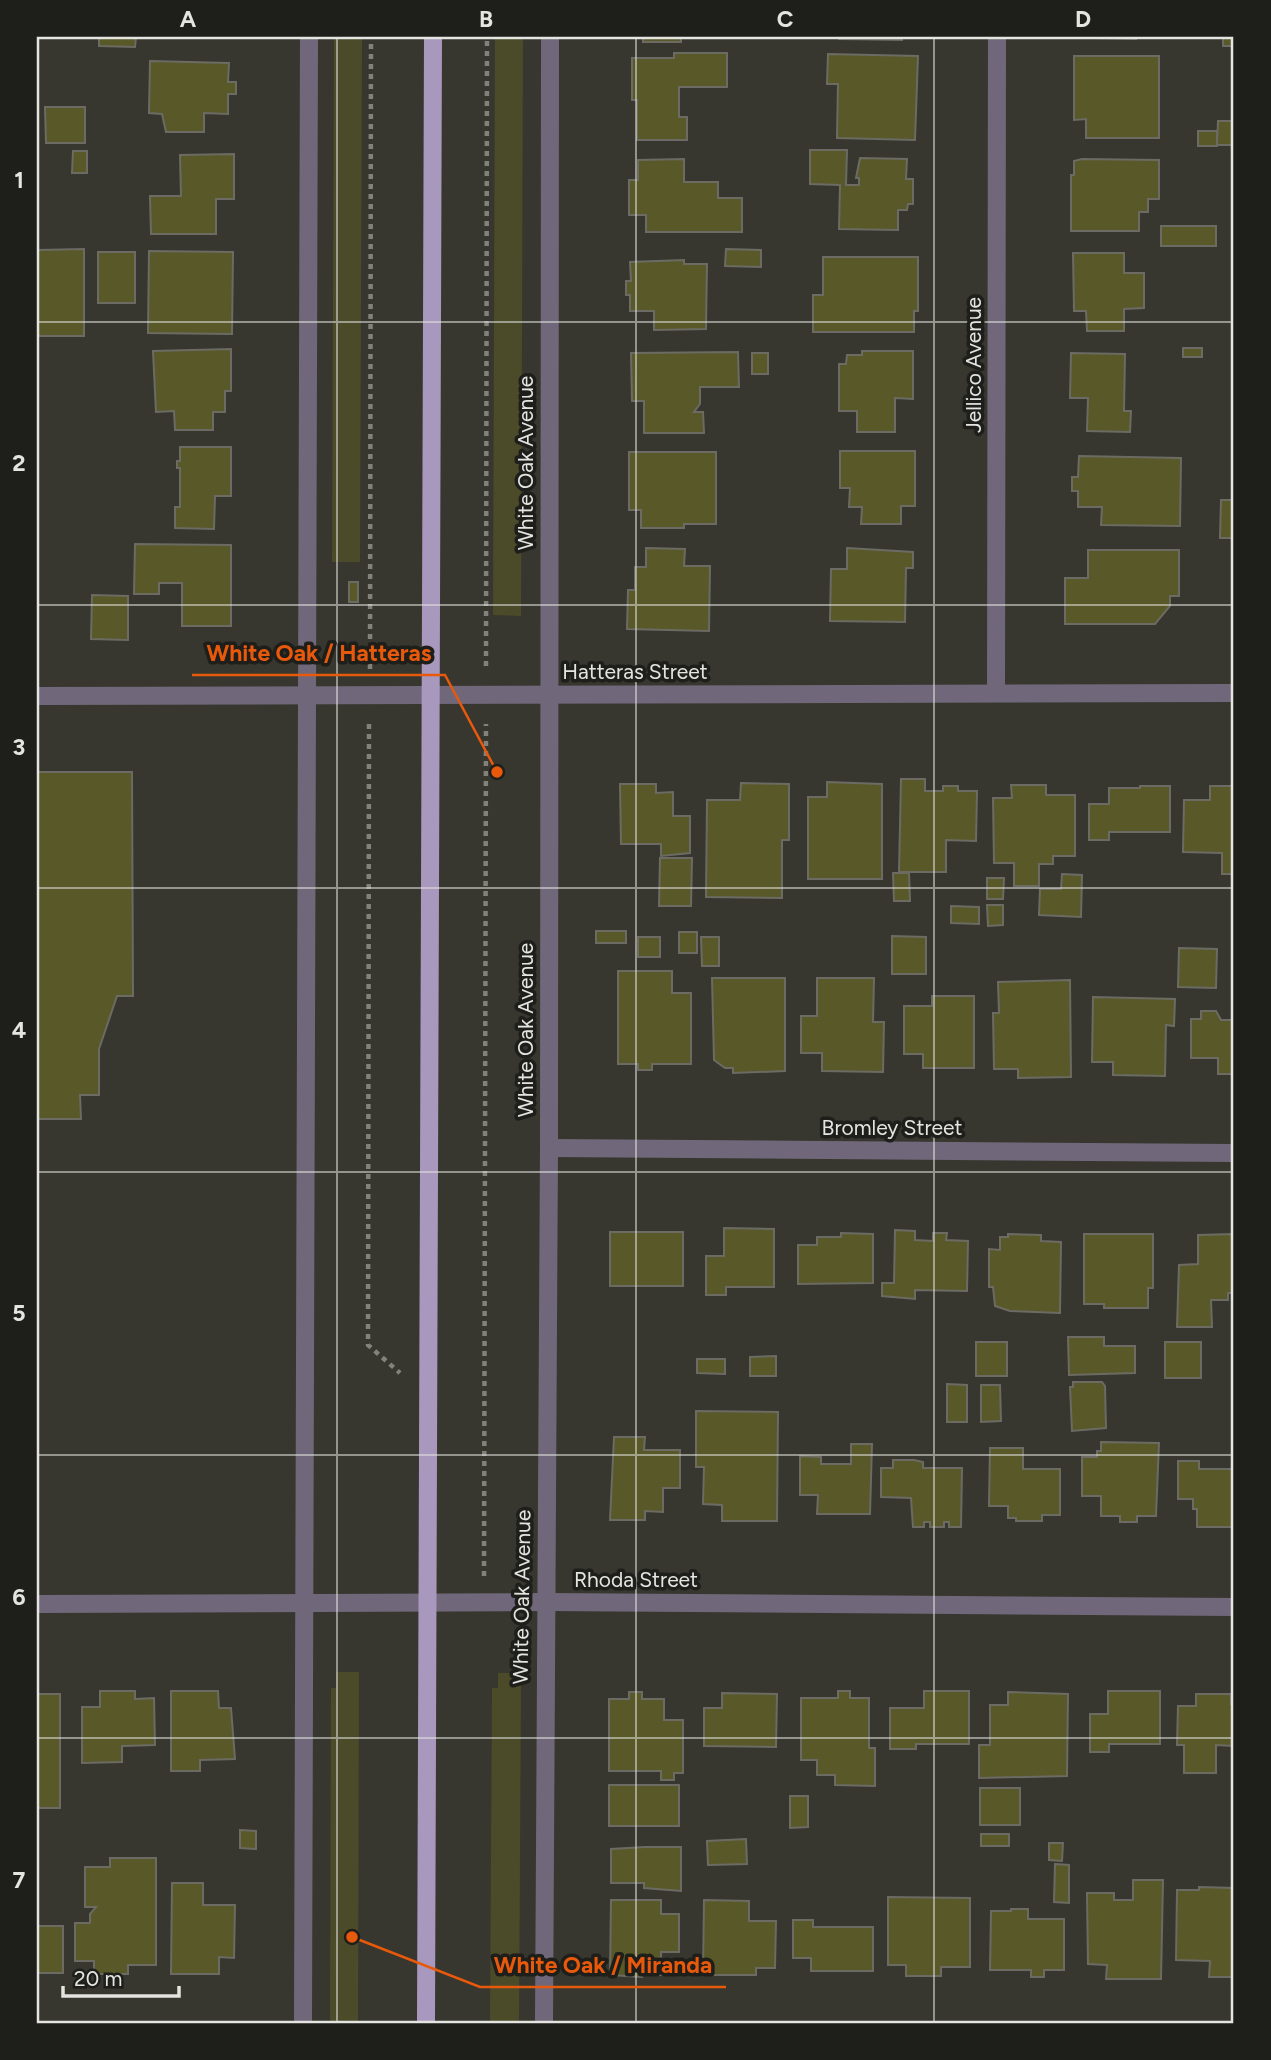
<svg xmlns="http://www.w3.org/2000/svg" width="1271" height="2060" font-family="Figtree,sans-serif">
<rect width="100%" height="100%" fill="#37372f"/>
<g fill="#4b4b2a">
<path d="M334,37h28l-2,525h-28z"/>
<path d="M495,37h28l-2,579 -28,-1z"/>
<path d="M336,1672h23l-1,351h-28l1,-335h5z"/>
<path d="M498,1673h16v12h7l-2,338h-29l2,-335h6z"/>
</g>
<g fill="#585829" stroke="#6b6b63" stroke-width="2">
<path d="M99,37h37l-1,10 -36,-1z"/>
<rect x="643" y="37" width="38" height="5"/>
<path d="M839,37h63v3l-63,-1z"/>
<path d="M1136,37v2l-44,-1v-1z"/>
<rect x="1223" y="37" width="11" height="9"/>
<path d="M674,53h53v34h-48v30h8v23h-50v-40h-5v-42h42z"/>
<path d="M828,54l90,2 -3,84 -78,-2 1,-54h-11z"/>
<path d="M1074,56h85v82h-73v-19l-12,1z"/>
<path d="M150,61l79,2 -1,19h8v12h-8v20l-24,-1v19h-38l-4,-18 -13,-1z"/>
<path d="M45,107h40v36h-39z"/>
<path d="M1218,121h16v24h-17z"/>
<rect x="1198" y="131" width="19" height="15"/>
<path d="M810,150h37l-1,35h13v-7h-3l4,-20 47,1 -1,20h7v25h-5l-1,6h-9v20l-59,-1 1,-44 -30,-1z"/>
<path d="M73,151h14v22h-15z"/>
<path d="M234,154v45h-18v35h-65l-1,-38h31l-1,-41z"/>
<path d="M684,159v23h34v16h24v34h-96v-17h-17v-35h9v-20z"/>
<path d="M1082,159l77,1v39h-11v13h-9v19h-68v-56h3v-14z"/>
<rect x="1161" y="226" width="55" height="20"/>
<path d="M84,249v87h-46v-86z"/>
<path d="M726,249l35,1v17l-36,-1z"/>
<path d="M149,251l84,1 -1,82 -84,-1z"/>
<rect x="98" y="252" width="37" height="51"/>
<path d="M1073,253h51v20h20v35l-20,1v22h-37l-1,-20h-12z"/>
<path d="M823,257h95v54h-4v21h-101v-37h10z"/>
<path d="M684,260v4h23l-1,65 -52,1v-19h-24v-16h-4v-14h5l-1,-19z"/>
<rect x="1183" y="348" width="19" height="9"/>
<path d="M231,349v42h-6v21h-12v18h-38l-1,-19 -18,1 -3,-61z"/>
<path d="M862,351h51v48l-18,-1v34h-38v-21h-18v-47h7l1,-9h15z"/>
<path d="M738,352l1,35h-39v17l-6,8h9l1,21h-60v-32h-12l-1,-48z"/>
<rect x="752" y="353" width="16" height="21"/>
<path d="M1071,353l54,1 -1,57h7l-1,21 -43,-1 1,-33h-18z"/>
<path d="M180,447h51v49h-16l-1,33 -39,-1v-21h5v-39h-3v-7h3z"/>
<path d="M840,451h75v55h-14v18h-40l1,-17h-13l1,-19h-10z"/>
<path d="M629,452h87v72h-32v4h-43v-18h-12z"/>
<path d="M1079,456l102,2 -1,68 -79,-1 1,-18h-24v-16h-6v-14h6z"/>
<path d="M1221,500h13v38h-14z"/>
<path d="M135,544l96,1v81h-49v-43h-23v11h-25z"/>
<path d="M646,548l39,1 -1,17h26l-1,65 -82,-2 1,-39h7v-23h11z"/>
<path d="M847,548l66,4v16h-7l-1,54 -75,-1 1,-52h16z"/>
<path d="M1088,550h91v46h-9v10l-15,18h-90v-46h23z"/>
<rect x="349" y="582" width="9" height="20"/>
<path d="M92,595l36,1v44l-37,-1z"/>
<path d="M37,772h95l1,224h-16l-18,53v46h-19l1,24h-44z"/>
<path d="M901,779h24v12h18v-5h15v5h19l-1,50 -30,-1v32h-47z"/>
<path d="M827,782l55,2v95h-74v-82h19z"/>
<path d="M741,783l48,1v56h-7v58l-76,-1 1,-97h33z"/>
<path d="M620,784h36v9l17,-1v24h17v37l-29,3v-12h-40z"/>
<path d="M1011,785h35v10h29v61h-22v8h-14v22h-25v-23h-20l-1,-65h19z"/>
<path d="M1140,786h30v46h-61v8h-20v-36h20v-16h31z"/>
<path d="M1210,786h24v88h-12v-21l-39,-1 1,-52h26z"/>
<path d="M660,858h32l-1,48h-32z"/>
<path d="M893,873h16l1,28h-16z"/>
<path d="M1062,874l20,1 -1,42 -42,-2 1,-26h21z"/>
<path d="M987,878h17l-1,21h-16z"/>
<path d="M987,905h16v20l-15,1z"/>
<path d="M951,906l28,1v17l-28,-1z"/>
<rect x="596" y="931" width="30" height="12"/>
<rect x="679" y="932" width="18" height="21"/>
<path d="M892,936l34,1v37h-34z"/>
<rect x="638" y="937" width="22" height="20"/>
<path d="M701,937h18v29h-17z"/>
<path d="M1179,948l38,1 -1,39 -38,-1z"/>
<path d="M618,971h54v22h19v71h-39v6h-14v-6h-20z"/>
<path d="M712,978h73v93l-52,2v-5h-8l-11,-8z"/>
<path d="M817,978h57l-1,44h11l-1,50 -61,-1v-18h-21v-37h16z"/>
<path d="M1070,980l1,97 -53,1v-9h-24l-1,-56h6l-1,-31z"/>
<path d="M932,996h42v72h-51v-14h-19v-48h28z"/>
<path d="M1093,997l82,2 -1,27 -8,-1 -1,51 -52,-1v-13h-21z"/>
<path d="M1201,1011h15l5,9h13v54h-16v-16h-27v-39h10z"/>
<path d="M724,1228l50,1v58h-48v8h-20v-39h18z"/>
<path d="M895,1230l20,1v9l18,1v-8h14l-1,7 22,1 -1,50 -52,-1v9l-33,-3v-13h12z"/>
<rect x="610" y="1232" width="73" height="54"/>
<path d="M841,1233l32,1v49l-75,1v-39h19v-8h24z"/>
<path d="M1008,1234l33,1v6l20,1 -1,71 -50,-2 -15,-5 -2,-19h-4v-38l11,1v-13h8z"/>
<path d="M1084,1234h69v54h-5v20h-44v-4h-20z"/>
<path d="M1234,1234v59h-6v7h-17l1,27h-35l2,-62 19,-1v-29z"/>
<path d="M1068,1337h36v9h31v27l-66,2z"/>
<rect x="976" y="1342" width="31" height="34"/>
<rect x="1165" y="1342" width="36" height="36"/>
<path d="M776,1356v20h-26v-19z"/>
<path d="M697,1359h28v15l-28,-1z"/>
<path d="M1073,1382h29l3,4 1,42 -34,3 -2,-44h3z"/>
<path d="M947,1384l20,1v37h-20z"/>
<path d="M981,1385h19l1,36 -20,1z"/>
<path d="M696,1411l82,1 -1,109h-55v-16l-19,-1 1,-37h-8z"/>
<path d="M614,1437h31l-1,13h36v38h-17v24l-18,-1v9h-35z"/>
<path d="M1101,1442l58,1 -3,73h-19v6h-17v-6h-19v-20h-19v-39h15v-6h4z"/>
<path d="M851,1444h21l-2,70h-53l1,-19h-18v-39l21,1v7h30z"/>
<path d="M990,1448h33v21h37v46h-18v6h-26v-3h-8v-12h-19z"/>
<path d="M893,1460h21l9,2v6h39l-1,59h-12v-5h-5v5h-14v-5h-6v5h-11l-2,-29 -30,-1v-29h12z"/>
<path d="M1178,1461h21v8h35v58h-37v-18h-4v-10h-15z"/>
<path d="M100,1691h35v8l19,-1 1,47 -33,1v16l-40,1v-56h18z"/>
<path d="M171,1691h47l1,17h12l4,51 -35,1v11h-29z"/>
<path d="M838,1691h12v7h19v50h6v38l-40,-1v-10h-18v-15h-16v-62h37z"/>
<path d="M924,1691h45v53h-53v5h-26v-41h34z"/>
<path d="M1108,1691h52v53h-51v8h-19v-38h18z"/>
<path d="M629,1692h13v7h22v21h19v53h-9v7h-13v-9h-52v-72h20z"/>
<path d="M1008,1692l60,2 -1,82 -88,2v-33h11v-40h18z"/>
<path d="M722,1693l55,1 -1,53 -72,-1v-38h18z"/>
<rect x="37" y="1694" width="23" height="114"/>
<path d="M1196,1694h35v10h3v42l-18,-1v28h-32v-28h-7l1,-39h18z"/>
<rect x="609" y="1785" width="70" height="41"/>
<rect x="980" y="1788" width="40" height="37"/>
<path d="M790,1796h18v31l-18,1z"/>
<path d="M240,1830l16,1v18l-16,-1z"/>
<rect x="981" y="1834" width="28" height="12"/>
<path d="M746,1839l1,25 -39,1 -1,-24z"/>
<path d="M1049,1843h14l-1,18 -13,-1z"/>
<path d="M645,1847h36v44l-37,-3v-5h-33v-34z"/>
<path d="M110,1858h46v107h-28v9h-34v-13h-19v-38h15v-9l6,-7h-11v-40h25z"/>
<path d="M1055,1864l14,1v38l-15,-1z"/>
<path d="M1133,1880h30l-2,99h-55l1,-14 -19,-1 -1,-71h27v7h19z"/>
<path d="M172,1883h31v22h32l-1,53 -15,-1v17h-48z"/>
<path d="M1199,1887l35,1v89h-25l1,-16 -34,-1 1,-70h22z"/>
<path d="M888,1897l82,1v69h-29v9h-35v-11h-18z"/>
<path d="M611,1900h50v14h18v38h-18v23h-19v2l-32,-2z"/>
<path d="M704,1900l45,1v20h27l-1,47h-19v7h-53z"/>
<path d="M1011,1909h17v10h36v51h-20v7h-13v-7h-41l1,-59h20z"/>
<path d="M793,1920h20v7h60v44h-62v-13h-18z"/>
<rect x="37" y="1926" width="26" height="47"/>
</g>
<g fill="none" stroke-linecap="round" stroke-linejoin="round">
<g stroke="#82827c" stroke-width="4.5" stroke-dasharray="5 5" stroke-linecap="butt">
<path d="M486,666l1,-629"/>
<path d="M370,669l1,-632"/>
<path d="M369,724l-1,621 32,28"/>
<path d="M484,1576l2,-852"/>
</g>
<g stroke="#70687a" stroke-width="18">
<path d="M996,693l1,-656"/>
<path d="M37,696l1197,-3"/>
<path d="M549,1148l685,5"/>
<path d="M37,1604l508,-2 689,5"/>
<path d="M303,2023l6,-1986"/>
<path d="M544,2023l5,-875 1,-1111"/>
</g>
<path stroke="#a998bd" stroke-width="18" d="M426,2023l7,-1986"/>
</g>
<path fill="none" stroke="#e4e4e0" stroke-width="2" stroke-opacity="0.55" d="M337,37v1986M636,37v1986M934,37v1986M37,322h1197M37,605h1197M37,888h1197M37,1172h1197M37,1455h1197M37,1738h1197"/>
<g text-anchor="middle" stroke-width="7" stroke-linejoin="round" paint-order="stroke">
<g font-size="21" fill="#e4e4e0" stroke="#1e1e1b">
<text transform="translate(974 365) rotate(-90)" y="7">Jellico Avenue</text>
<text transform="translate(526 463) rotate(-90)" y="7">White Oak Avenue</text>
<text x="635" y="679">Hatteras Street</text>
<text transform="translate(526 1030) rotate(-90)" y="7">White Oak Avenue</text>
<text x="892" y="1135">Bromley Street</text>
<text x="636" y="1587">Rhoda Street</text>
<text transform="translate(522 1597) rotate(-89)" y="7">White Oak Avenue</text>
</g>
</g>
<path fill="none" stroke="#e8590c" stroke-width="2.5" d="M497 772L445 675H192M352 1937L480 1987H726"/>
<g fill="#e8590c" stroke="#1e1e1b" stroke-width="2.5">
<circle cx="497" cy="772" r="7"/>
<circle cx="352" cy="1937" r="7"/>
</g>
<g font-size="23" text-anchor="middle" font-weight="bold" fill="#e8590c" stroke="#1e1e1b" stroke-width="7" stroke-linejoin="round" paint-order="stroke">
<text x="319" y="661">White Oak / Hatteras</text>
<text x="603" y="1973">White Oak / Miranda</text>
</g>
<rect width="1271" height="2060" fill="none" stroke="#1e1e1b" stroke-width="77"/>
<path d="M63 1986v10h116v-10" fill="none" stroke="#e4e4e0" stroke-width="3.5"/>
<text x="74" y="1986" font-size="21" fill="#e4e4e0" stroke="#1e1e1b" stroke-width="5" paint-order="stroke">20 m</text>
<rect x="38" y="38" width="1194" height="1984" fill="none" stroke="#e4e4e0" stroke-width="2.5"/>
<g font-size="23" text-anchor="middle" font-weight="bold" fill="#e4e4e0">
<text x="188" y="27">A</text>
<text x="486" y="27">B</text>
<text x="785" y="27">C</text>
<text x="1083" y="27">D</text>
<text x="19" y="188">1</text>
<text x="19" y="471">2</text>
<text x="19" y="755">3</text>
<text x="19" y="1038">4</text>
<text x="19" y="1321">5</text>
<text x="19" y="1605">6</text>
<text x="19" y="1888">7</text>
</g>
</svg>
